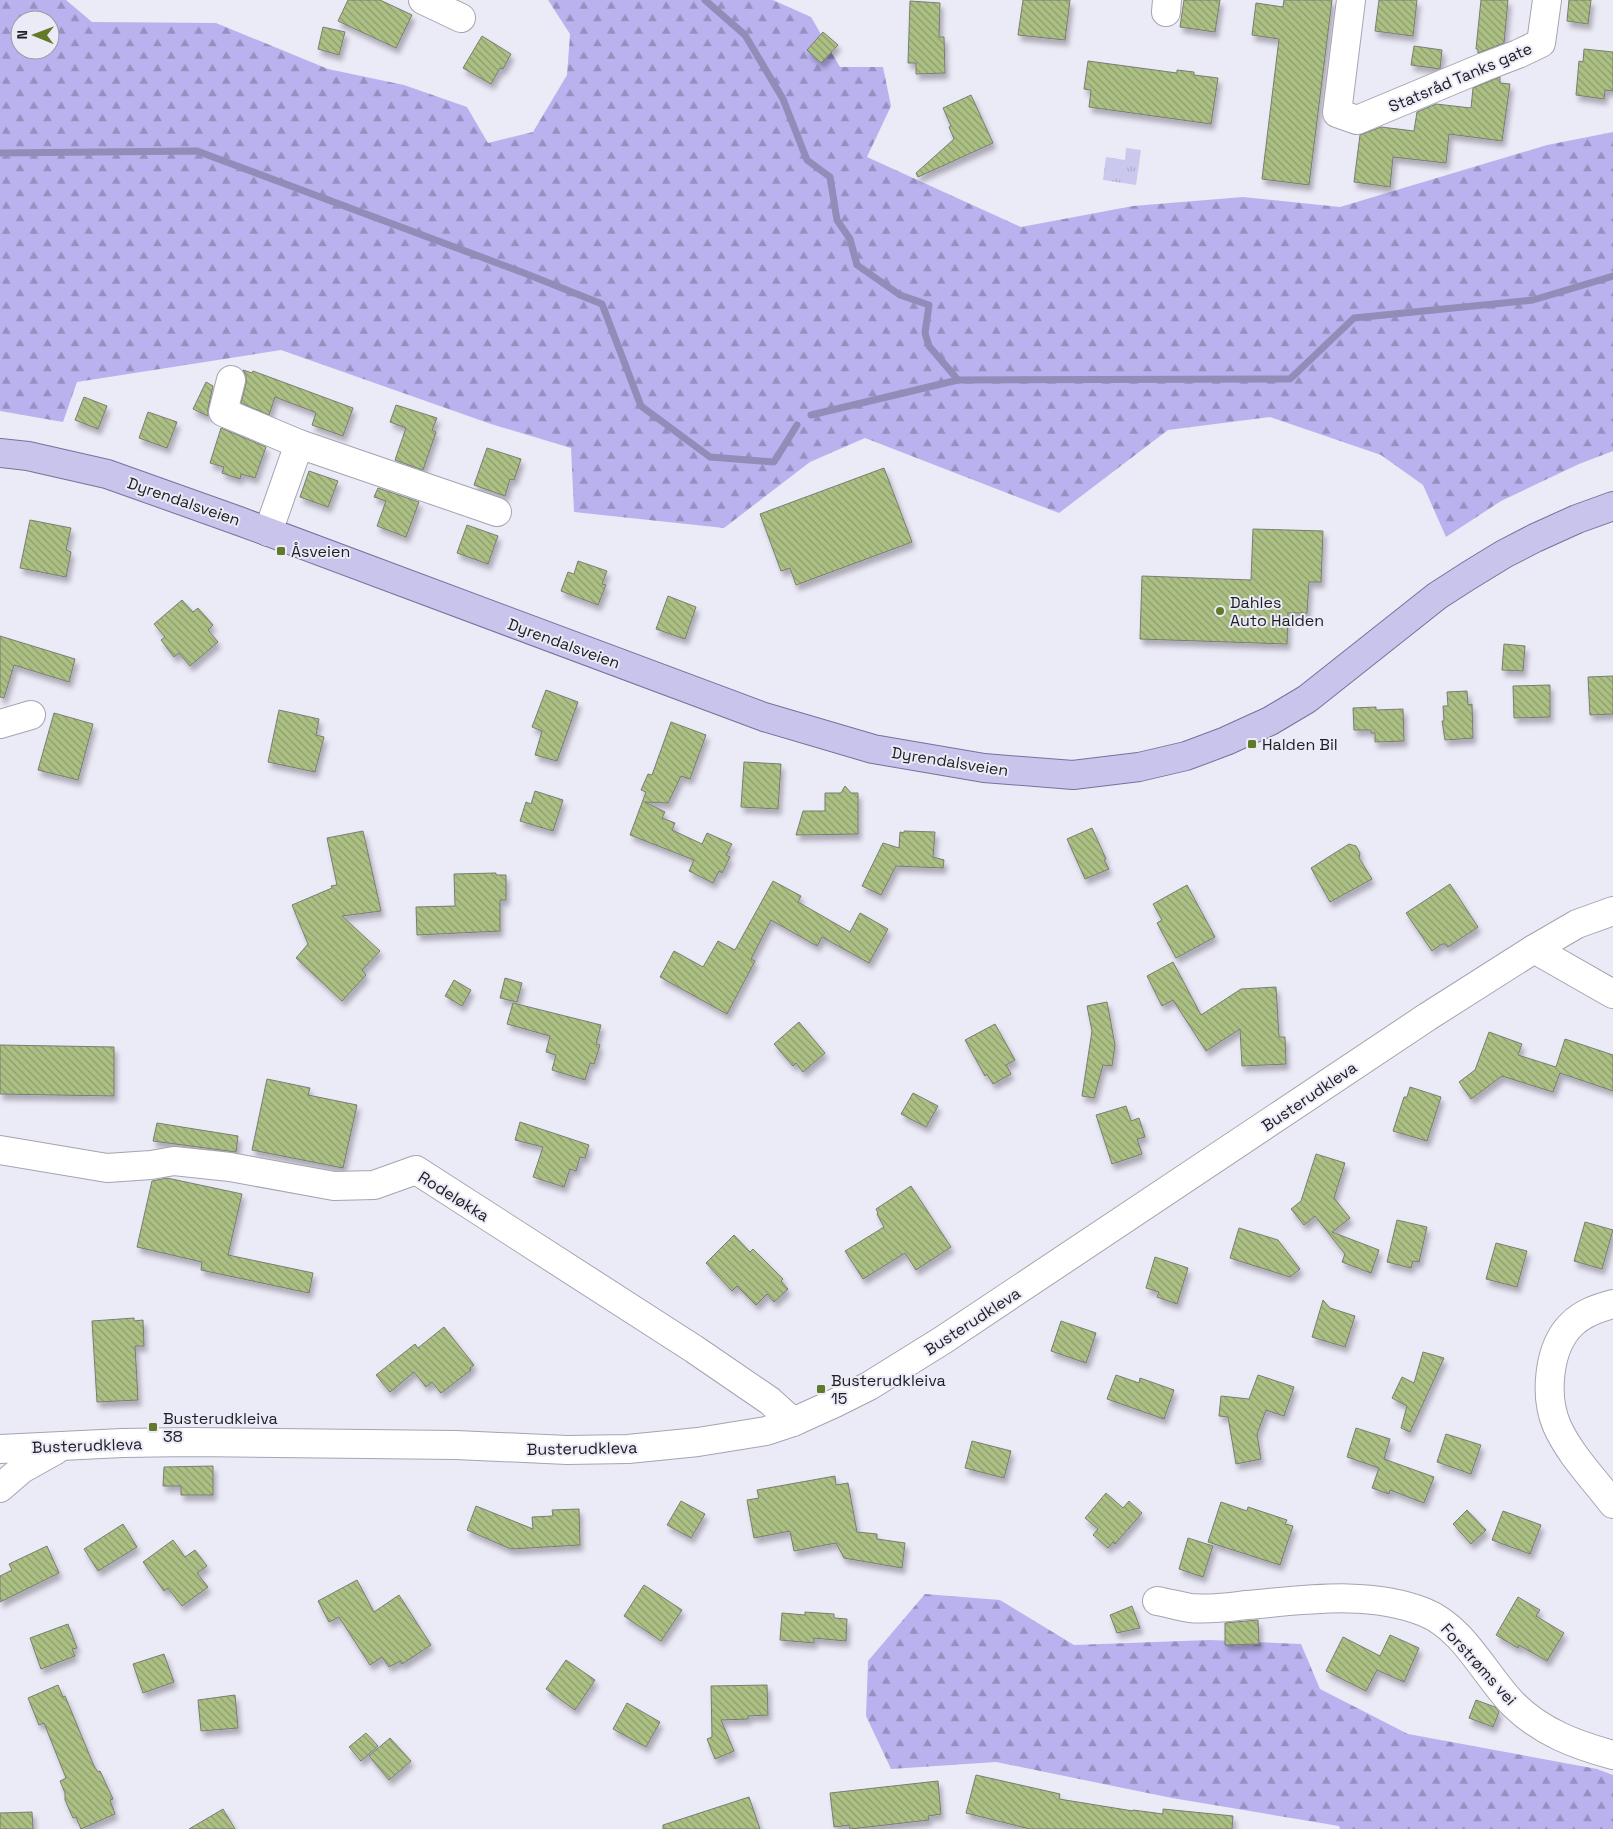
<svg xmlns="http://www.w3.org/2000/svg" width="1613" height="1829" font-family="'Space Grotesk',sans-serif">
<defs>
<pattern id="forest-firs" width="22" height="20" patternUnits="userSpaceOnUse" patternTransform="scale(1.25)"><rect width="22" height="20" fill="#b9b2ee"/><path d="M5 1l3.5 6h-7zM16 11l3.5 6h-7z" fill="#9690c1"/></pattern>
<pattern id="park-tufts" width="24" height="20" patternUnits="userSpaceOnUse" patternTransform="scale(1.25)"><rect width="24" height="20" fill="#cbc8ee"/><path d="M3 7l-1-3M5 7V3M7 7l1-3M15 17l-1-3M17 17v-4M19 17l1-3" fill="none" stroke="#aeaccc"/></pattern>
<pattern id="building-back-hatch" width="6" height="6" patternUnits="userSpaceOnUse" patternTransform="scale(1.25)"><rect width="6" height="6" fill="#acc084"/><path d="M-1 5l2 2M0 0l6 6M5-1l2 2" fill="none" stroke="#8c9c6c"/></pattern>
<filter id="shadow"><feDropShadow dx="3" dy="5.5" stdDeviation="2.5" flood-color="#0004"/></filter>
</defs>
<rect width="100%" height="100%" fill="#ebeaf7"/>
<g fill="url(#forest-firs)" fill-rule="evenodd">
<path d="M0,0h66l26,22 124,1 112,46 76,16 63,22 21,36 45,-11 34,-57 3,-41 -22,-34h225l38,17 29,50h43l8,39 -24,51 154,70 112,-21 110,-9 97,10 207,-62 66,-13v319l-34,13 -78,37 -55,36 -23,-52 -42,-30 -111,-38 -102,13 -109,83 -194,-75 -55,24 -86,66 -150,-16 -3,-64 -80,-24 -210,-74 -204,32 -14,40 -63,-11zM20,20h30v30h-30z"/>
<path d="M925,1594l75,6 74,45 136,-5 91,4 19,45 88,45 189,35 16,6v54h-273l-1,-3 -167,-28 -176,-36 -105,7 -25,-53 2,-55z"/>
</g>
<path fill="url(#park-tufts)" d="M1126,148l15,2 -5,35 -33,-5 3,-23 19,3z"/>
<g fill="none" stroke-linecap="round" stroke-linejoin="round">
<g stroke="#918cb8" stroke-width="7">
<path d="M705,0l40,35 38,64 24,61 23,17 7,43 13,19 7,26 43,30 29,10 -4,28 4,13 29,34"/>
<path d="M0,153l197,-2 327,122 78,31 39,102 69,51 64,5 23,-37"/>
<path d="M811,415l147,-35 332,-1 64,-61 179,-18 80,-24"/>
</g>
</g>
<g fill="url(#building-back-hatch)" stroke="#797d73" filter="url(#shadow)">
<path d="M348,0h32l32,15 -16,33 -58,-27z"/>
<path d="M1023,0h47l-5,40 -47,-5z"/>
<path d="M1184,0h36l-5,32 -35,-5z"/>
<path d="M1284,0h48l-23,185 -47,-6 17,-140 -27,-4 4,-32 27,4z"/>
<path d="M1379,0h38l-4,36 -38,-5z"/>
<path d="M1481,0h27l-4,43 -26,10v-4h-2z"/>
<path d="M1569,0h22l-3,24 -21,-3z"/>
<path d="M910,1l30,2 -1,34h5l1,36 -29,1v-11h-8z"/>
<path d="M323,27l22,5 -6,23 -21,-6z"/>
<path d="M823,32l15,13 -17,18 -14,-13z"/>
<path d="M482,36l29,18 -8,15 -3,-1 -9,16 -28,-16z"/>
<path d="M1414,46l28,4 -2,19 -29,-4z"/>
<path d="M1584,49l29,3v39l-8,-1 -1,9 -28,-4 3,-34 4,1z"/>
<path d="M1088,61l89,12v-3l17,2v3l24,3 -7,46 -122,-17 2,-17 -7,-1z"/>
<path d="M1500,77v6l10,1 -8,57 -53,-7 -3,29 -53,-6 -3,30 -36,-5 6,-47 21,-8 33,4 3,-19 19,-8 35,4 2,-20z"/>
<path d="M971,95l22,48 -75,34 -2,-4 38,-34 -5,-12 2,-1 -8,-18z"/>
<path d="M243,370l9,3 1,-2 100,37 -10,28 -31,-11 4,-12 -4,-2 -37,-14 -6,18 -28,-12 5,-20v-7z"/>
<path d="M206,382l7,4 -5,22v8l-15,-7z"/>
<path d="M84,397l23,9 -9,23 -23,-9z"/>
<path d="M396,405l41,13 -5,12 4,2 -13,38 -28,-10 11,-32 -16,-6z"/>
<path d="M148,412l29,10 -10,26 -28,-10z"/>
<path d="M221,428l45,19 -11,31 -14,-4 -1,5 -18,-6 2,-6 -14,-4z"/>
<path d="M487,448l34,11 -7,21 -4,-1 -5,17 -31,-11z"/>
<path d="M884,468l28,74 -116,43 -6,-17 -9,3 -21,-57z"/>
<path d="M309,471l29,10 -10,26 -28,-10z"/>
<path d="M378,488l41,14 -13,35 -29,-11 9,-25 -12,-4z"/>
<path d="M30,520l41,8 -5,22 5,2 -5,25 -46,-9z"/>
<path d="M467,525l31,11 -10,28 -31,-11z"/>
<path d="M1253,529l70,2 -2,51h-12l-2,31h-19l-1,31 -147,-5 2,-63 109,4z"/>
<path d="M578,561l29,10 -5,13 4,1 -8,20 -37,-14 7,-19 6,2z"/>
<path d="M668,596l28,11 -11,32 -29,-10z"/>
<path d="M182,600l11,12 5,-4 15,17 -5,5 10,12 -28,24 -11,-13 -5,4 -13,-17 4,-3 -11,-13z"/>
<path d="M0,636l75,23 -6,23 -55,-17 -10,33 -4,-1z"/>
<path d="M1504,644l21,2 -2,25 -21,-1z"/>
<path d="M1613,676v38l-23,1 -2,-38z"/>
<path d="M1550,685v32l-36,1 -1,-32z"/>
<path d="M546,690l32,12 -21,59 -22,-6 7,-24 -10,-4z"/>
<path d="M1467,691l1,14 4,-1 1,34 -28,2 -3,-19h2l-1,-15h5l-1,-14z"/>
<path d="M1376,707v3l27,-1 1,32 -29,1v-9h-4v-3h-17l-1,-22z"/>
<path d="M279,710l40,9 -3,16 8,2 -9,35 -47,-10z"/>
<path d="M54,713l39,11 -15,56 -40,-10z"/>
<path d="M671,722l35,13 -16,44 -9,-3 -13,27 -23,-1 20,10 -3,6 13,5 -3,7 30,14 5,-11 25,11 -6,11 4,2 -8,16 -3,-2 -6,12 -24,-12 5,-11 -64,-25 16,-43 -5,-2 7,-16 4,1z"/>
<path d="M744,762l37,2 -3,45 -37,-2z"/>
<path d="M845,786l6,7h7v41l-62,1 7,-24h22v-18h16z"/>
<path d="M535,791l28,9 -10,31 -33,-10 6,-19 5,2z"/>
<path d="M1092,828l14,31 -2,1 5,9 -24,10 -18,-40z"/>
<path d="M363,831l18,80 -39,5 38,35 -18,19 4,5 -24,26 -46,-43 12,-14 -16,-39 40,-17 -1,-2 6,-1 -10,-47z"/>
<path d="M904,831l31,1 -2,25 11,3 -1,8 -47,-2 -15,29 -19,-9 21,-43 16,5 1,-16 4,1z"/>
<path d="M1349,844l7,2 4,7 -1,5 13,21 -42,23 -19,-34z"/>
<path d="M496,873v2h10v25h-6v31l-83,4 -1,-28 39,-1 -1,-32z"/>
<path d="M773,881l28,15 -3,6 52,30 10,-19 28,16 -19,34 -47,-26 -5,9 -46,-26 -20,39 4,2 -28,53 -67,-37 14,-26 29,16 15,-26 17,9z"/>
<path d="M1450,884l28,43 -30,20 -3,-3h-3l-10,7 -26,-38z"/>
<path d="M1187,885l28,52 -39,21 -19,-35 5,-3 -9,-16z"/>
<path d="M1173,962l28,53 40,-26 35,-2 3,50h6l1,27 -44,2 -2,-37 -34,22 -33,-51 -11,6 -15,-30z"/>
<path d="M505,978l17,5 -5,19 -17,-4z"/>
<path d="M454,980l17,10 -9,16 -17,-10z"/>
<path d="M1107,1002l8,43 -3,21 -9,-1 -9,33 -12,-2 10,-65 -5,-25z"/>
<path d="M513,1003l88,22 -5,19 4,1 -6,19 -4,-1 -5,17 -33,-10 4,-15 -10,-3 4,-16 -43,-12z"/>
<path d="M799,1022l26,31 -22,19 -7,-9 -3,3 -19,-22z"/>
<path d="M995,1024l20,36 -9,5 5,9 -18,10 -6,-10 -2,2 -20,-36z"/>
<path d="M1489,1032l33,12 -4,11 38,12 9,-28 48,16v36l-53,-18 -7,19 -51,-16 -31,23 -12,-17 16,-12z"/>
<path d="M0,1045l114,2v49l-114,-2z"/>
<path d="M267,1079l43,9 -2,7 49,10 -14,63 -91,-18z"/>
<path d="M1410,1087l31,10 -14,44 -34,-10 11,-34h3z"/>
<path d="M913,1093l25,13 -12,21 -25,-13z"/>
<path d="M1126,1106l5,15 8,-3 6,19 -8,2 5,15 -30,10 -16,-49z"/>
<path d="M520,1122l69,23 -4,13 -5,-1 -4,14 -6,-2 -6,18 -31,-10 10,-30 -28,-7z"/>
<path d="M157,1123l81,13 -2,16 -83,-11z"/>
<path d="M1316,1154l29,9 -11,35 16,20 -18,14 47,18 -8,23 -29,-11 3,-8 -30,-38 -11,9 -13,-16 10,-8z"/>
<path d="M167,1178l75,16 -14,61 85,18 -4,20 -108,-23 1,-8 -65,-15 15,-66z"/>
<path d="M911,1186l40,61 -35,23 -11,-17 -42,26 -18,-28 39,-24 -7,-13 1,-1 -2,-4z"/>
<path d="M1397,1220l30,7 -8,35 -6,-1 -2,7 -24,-6z"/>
<path d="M1585,1222l28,8 -11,39 -28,-8z"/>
<path d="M1239,1228l39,12 22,29 -10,8 -60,-19z"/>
<path d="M734,1235l16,17 3,-3 30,30 -2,2 7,8 -14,13 -7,-8 -11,11 -19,-19 -5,5 -26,-28z"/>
<path d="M1496,1243l31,8 -10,36 -31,-8z"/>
<path d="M1155,1257l33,11 -11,36 -20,-7 2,-5 -13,-4z"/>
<path d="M1323,1300l7,8 25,8 -10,31 -33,-10z"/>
<path d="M134,1318v3l9,-1 1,26h-9l3,54 -41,2 -5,-81z"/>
<path d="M1061,1321l35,12 -10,30 -35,-12z"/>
<path d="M444,1327l30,38 -4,3 1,2 -30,23 -9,-11 -6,5 -12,-15 -24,20 -14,-17 39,-31 3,4z"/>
<path d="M1423,1352l21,6 -34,74 -9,-4 6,-22 -15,-8 10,-21 12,6z"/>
<path d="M1116,1375l23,8 1,-5 34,12 -10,29 -57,-20z"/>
<path d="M1258,1375l36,12 -10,29 -18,-6 -9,24 4,25 -25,5 -8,-47 -9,-1 2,-20 28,3z"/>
<path d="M1356,1428l34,11 -6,20 50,18 -10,26 -34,-13 -1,4 -17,-6 7,-20 -32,-11z"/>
<path d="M1446,1434l35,11 -10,29 -34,-12z"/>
<path d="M972,1441l39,10 -7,27 -39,-10z"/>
<path d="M213,1466v29h-32v-9h-18l1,-19z"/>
<path d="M835,1476l1,9 12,-2 9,49 20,2v5l28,4 -3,25 -58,-10 -8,-15 -42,8 -4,-20 -36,7 -7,-38 12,-2 -2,-8z"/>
<path d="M1106,1493l17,15 6,-7 13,12 -27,31 -2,-2 -5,6 -15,-13 5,-6 -13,-11z"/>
<path d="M681,1501l24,13 -14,24 -24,-13z"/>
<path d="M1221,1502l26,9 1,-4 39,13 -2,4 8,2 -13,39 -72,-23z"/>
<path d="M476,1506l57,23 -1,-12 21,-1 -1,-6 27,-1 1,36 -69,4 -44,-19z"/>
<path d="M1467,1510l19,20 -15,14 -18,-20z"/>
<path d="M1503,1511l38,14 -11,29 -38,-14z"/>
<path d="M123,1524l14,23 -39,24 -14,-22z"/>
<path d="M1188,1538l25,8 -10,31 -24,-8z"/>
<path d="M173,1540l12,17 10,-7 12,16 -10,7 11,14 -26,19 -14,-18 -4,3 -21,-29z"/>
<path d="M47,1546l12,27 -59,29v-26l12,-6 -3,-6z"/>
<path d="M357,1580l17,32 25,-17 32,50 -29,19 -2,-3 -11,6 -7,-10 -12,8 -31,-48 -10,5 -11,-21z"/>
<path d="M644,1585l38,25 -21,31 -37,-25z"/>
<path d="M1518,1597l22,13 -4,6 28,17 -17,28 -28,-16 -1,3 -22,-13z"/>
<path d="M1132,1606l8,22 -23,5 -7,-18z"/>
<path d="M805,1612l29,2v4l13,1 -1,22 -32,-3v5l-34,-3 2,-27 23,2z"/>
<path d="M1258,1620l1,24 -34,1v-22z"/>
<path d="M68,1624l9,24 -5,1 3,7 -34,13 -11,-31z"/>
<path d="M1390,1635l29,13 -15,34 -27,-12 -11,21 -40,-20 17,-34 37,19z"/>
<path d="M164,1654l10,28 -31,11 -10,-29z"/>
<path d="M566,1660l29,20 -20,30 -29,-21z"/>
<path d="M58,1685l5,12 2,-1 29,70 4,6 2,-1 13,28 -3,1 5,14 -34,15 -5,-12 -3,1 -8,-18v-7l-5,-12 6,-3 -22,-55 -5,2 -11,-27z"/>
<path d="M767,1685l1,30 -20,1v3l-27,1 13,31 -19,8 -8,-20 5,-2 -1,-51z"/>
<path d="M235,1695l3,33 -37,3 -3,-31z"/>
<path d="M1476,1700l19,7 4,5 -6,15 -24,-9z"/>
<path d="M627,1703l33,19 -14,25 -33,-18z"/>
<path d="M366,1733l12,13 -17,15 -12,-14z"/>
<path d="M390,1738l21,23 -22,19 -20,-24z"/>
<path d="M976,1775l84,19 -1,5 74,12v-1l30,4v-5l70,7 -1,13h-202l-64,-16z"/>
<path d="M938,1781l3,33 -13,2 1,4 -79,9 -1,-4 -15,2 -4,-34z"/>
<path d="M749,1797l11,32h-97v-4z"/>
<path d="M223,1809l12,20h-46z"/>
<path d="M32,1812l1,17h-33v-16z"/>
</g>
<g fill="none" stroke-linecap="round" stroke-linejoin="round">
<defs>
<g id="minor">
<path d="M423,0l38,18"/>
<path d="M1351,0l-14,113 20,7 127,-53 34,-13 23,-11 6,-43"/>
<path d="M1166,12l1,-12"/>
<path d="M231,380l-8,32 76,32"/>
<path d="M268,532l31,-88 198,68"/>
<path d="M0,724l31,-9"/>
<path d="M1534,949l79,45"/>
<path d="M0,1150l107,18 44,-3 23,-4 56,6 104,19 40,-1 42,-15 278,179 76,52 23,21"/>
<path d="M1613,1304c-15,4 -30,9 -41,20 -24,23 -28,72 -15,102 13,29 37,53 56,78"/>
<path d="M0,1449l122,-6 70,-1 264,3 111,5 61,-1 70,-7 68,-11 27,-9 42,-19 34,-17 74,-46 484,-323 107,-68 43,-25 36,-13"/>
<path d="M0,1488l22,-19 34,-19"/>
<path d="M1157,1601c11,2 22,5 33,7 19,2 39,-1 57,-3 58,-5 122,-15 177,7 40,16 60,62 89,92 28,28 63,41 100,51"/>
</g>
<path id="major" d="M0,453l28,3 79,18 132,47 525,196 109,32 111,19 89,7 66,-8 47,-11 40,-15 44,-20 37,-22 130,-103 31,-20 36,-22 31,-16 42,-19 36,-13"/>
</defs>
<use href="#minor" stroke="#a5a4af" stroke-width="30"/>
<use href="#major" stroke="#76719c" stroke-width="30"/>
<use href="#minor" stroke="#fff" stroke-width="28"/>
<use href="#major" stroke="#c8c4eb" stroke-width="28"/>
</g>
<g fill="#63792a" stroke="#ebeaf7" stroke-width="2">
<rect x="276" y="546" width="10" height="10" rx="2.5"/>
<circle cx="1220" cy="611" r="5"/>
<rect x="1247" y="739" width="10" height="10" rx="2.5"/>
<rect x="816" y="1384" width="10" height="10" rx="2.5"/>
<rect x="148" y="1422" width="10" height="10" rx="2.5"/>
</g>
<g text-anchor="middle" stroke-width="4" stroke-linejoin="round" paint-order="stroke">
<g font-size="16" fill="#202024" stroke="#ebeaf7">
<text transform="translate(1460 77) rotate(-23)" y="6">Statsråd Tanks gate</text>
<text transform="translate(184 501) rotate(19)" y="6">Dyrendalsveien</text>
<text transform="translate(564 643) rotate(20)" y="6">Dyrendalsveien</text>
<text transform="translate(950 761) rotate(9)" y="6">Dyrendalsveien</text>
<text transform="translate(1309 1096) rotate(-34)" y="6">Busterudkleva</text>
<text transform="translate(454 1196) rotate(32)" y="6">Rodeløkka</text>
<text transform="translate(972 1321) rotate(-33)" y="6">Busterudkleva</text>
<text transform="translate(87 1445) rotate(-2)" y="6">Busterudkleva</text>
<text transform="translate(582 1448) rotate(-1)" y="6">Busterudkleva</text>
<text transform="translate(1479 1664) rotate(48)" y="6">Forstrøms vei</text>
</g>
<g font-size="16" fill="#202024" stroke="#ebeaf7" text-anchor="start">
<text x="291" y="557">Åsveien</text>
<text x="1230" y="608">Dahles<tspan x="1230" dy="18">Auto Halden</tspan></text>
<text x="1262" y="750">Halden Bil</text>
<text x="831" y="1386">Busterudkleiva<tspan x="831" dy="18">15</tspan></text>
<text x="163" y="1424">Busterudkleiva<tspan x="163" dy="18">38</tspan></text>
</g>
</g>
<g transform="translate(35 35) rotate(271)"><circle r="24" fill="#ebeaf7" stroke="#9a99a3"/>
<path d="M0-4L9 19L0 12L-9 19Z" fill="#63792a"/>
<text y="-8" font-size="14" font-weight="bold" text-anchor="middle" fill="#202024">N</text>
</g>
</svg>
